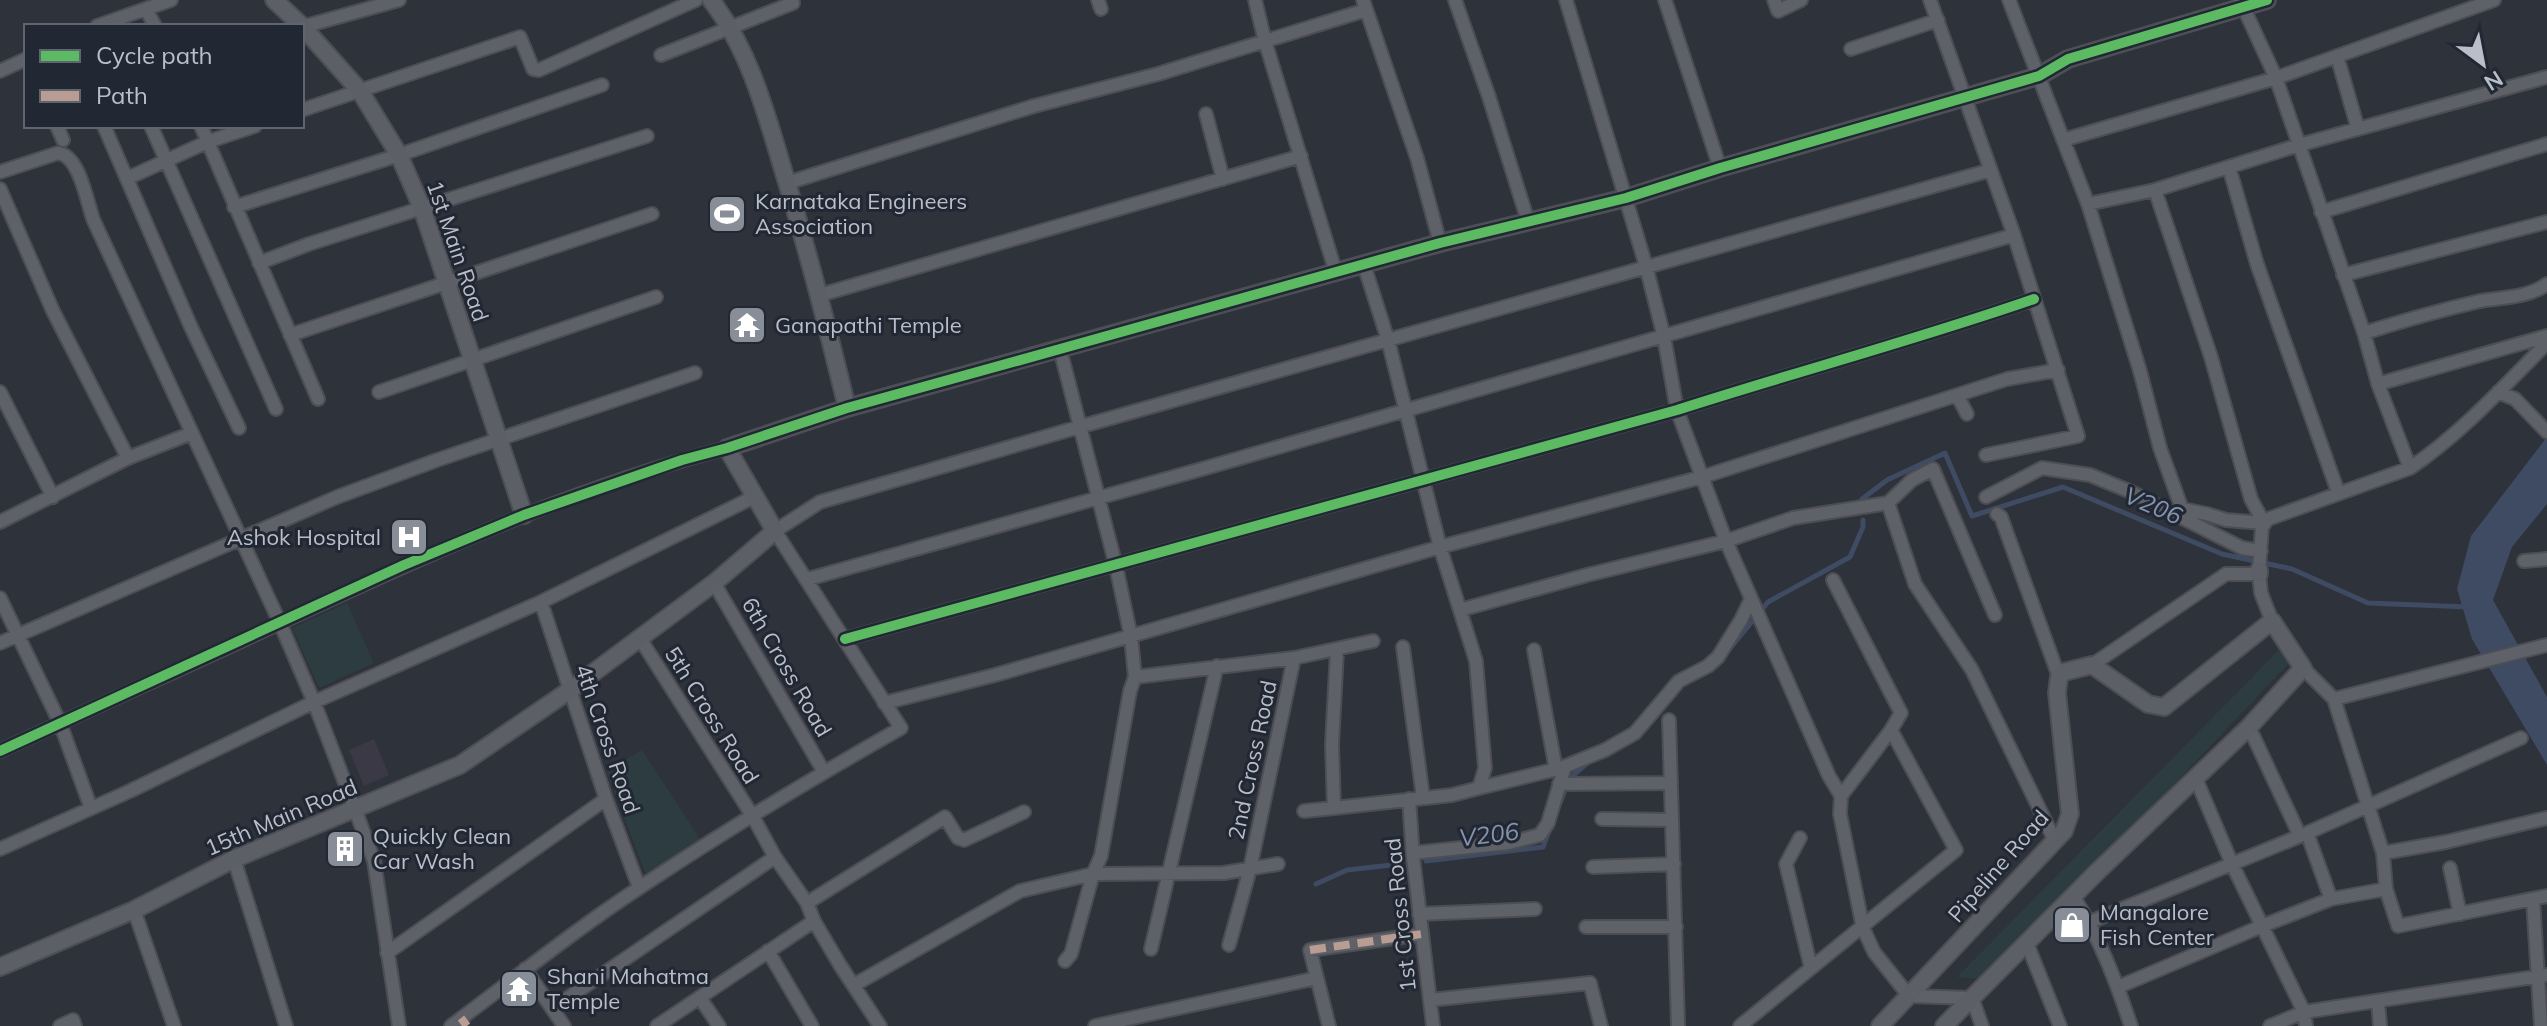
<svg xmlns="http://www.w3.org/2000/svg" width="2547" height="1026" font-family="Mulish,sans-serif">
  <rect width="100%" height="100%" fill="#2e323a"/>
  <path fill="#3b3946" d="M374,739l15,36 -25,11 -15,-36z"/>
  <path fill="#2c3c40" d="M347,603l27,60 -55,25 -27,-60z
    M2282,647l12,11 -199,210 -56,50 -61,61 -21,-2z
    M642,750l58,89 -54,35 -40,-103z"/>
  <path fill="#3e4b62" d="M2547,437v67l-35,43 -19,53 54,97v68l-75,-126 -15,-50 14,-53z"/>
  <g fill="none" stroke-linecap="round" stroke-linejoin="round">
    <path stroke="#3e4b62" stroke-width="5" d="M1862,499l25,-19 58,-27 27,63 91,-29 159,67 70,15 76,34 101,4
      M1728,651l40,-49 82,-45 13,-30v-7
      M1570,778l21,-18
      M1560,803l5,-13
      M1426,861l117,-14 6,-16
      M1316,884l31,-14 54,-6"/>
    <defs>
      <path id="street" d="M1098,0l3,9
        M1255,0l10,41 71,232
        M1363,0l54,158 23,85
        M1455,0l34,97 39,124
        M1566,0l80,266 18,71 13,73 49,131 103,235 12,20 -1,18 23,114 11,24 35,44 63,2 10,28
        M1665,0l55,168
        M1774,0l4,11 23,-11
        M1930,0l84,235 64,201 -92,19
        M2009,0l79,204 67,-14 144,-45 248,-68
        M2240,0l36,78 88,255 14,51 32,84
        M146,9l9,17
        M97,26l74,-26
        M302,27l97,-27
        M1851,49l87,-29
        M661,55l132,-52
        M2337,56l21,73
        M0,71l26,-12
        M302,110l218,-73 13,32 6,1 157,-70
        M1206,114l17,65
        M57,126l6,14
        M104,126l87,201 48,101
        M151,126l125,283
        M201,126l117,273
        M2063,140l213,-62 218,-78
        M2229,167l28,97 81,228
        M0,172l58,-19c21,2 29,48 35,66l187,404 34,79 41,107 19,52 25,165
        M128,178l79,-36 48,-16
        M787,183l247,-77 124,-32 208,-64
        M0,189l53,122 75,147
        M2155,190l56,167 40,142 13,24
        M2088,204l52,167 20,77 22,61 25,5 19,6 38,3
        M234,207l165,-52 203,-70
        M2321,212l226,-68
        M259,263l50,-19 338,-108
        M2343,275l204,-53
        M820,295l481,-139
        M2364,333c38,-12 77,-23 116,-32 23,-4 48,-3 67,-17
        M290,335l362,-121
        M1060,349l56,217 15,71 4,40 -5,14 -29,165 -8,18 -22,80 -6,7
        M2378,384l169,-48
        M0,392l53,105
        M379,392l277,-95
        M2498,392l17,7 32,33
        M1957,395l10,19
        M1986,497l56,-29 48,7 39,16 113,57 19,3
        M1888,503l27,81 57,86 83,171
        M1997,514l4,3 58,160
        M0,522l128,-64 64,-25
        M2524,561l23,-2
        M2259,570l3,-43 6,-8 142,-51c51,-34 94,-82 137,-125
        M808,579l401,-112 805,-232
        M1833,580l68,133 -10,17
        M714,583l110,189
        M0,598l60,125 31,85
        M541,602l65,197 33,88
        M1460,610l127,-35 139,-34 67,-23 95,-15 24,-23 21,-11 62,146
        M639,637l113,178 23,42 32,46 7,18 26,44 40,61
        M845,639l832,-229c118,-38 239,-70 357,-111
        M0,643l337,-146 100,-37 258,-87
        M1403,647l20,150
        M1337,650l-5,95 2,63 118,-13 27,-7 6,-20 -9,-107 -36,-114 -52,-207 -24,-75
        M1534,650l22,120
        M2092,665l134,-91h33l2,19 11,28
        M2303,668l31,31 213,-54
        M1135,677l159,-19 79,-17
        M2334,699l49,154 3,36 12,37 149,-30
        M884,703l111,-28 445,-128 262,-70 305,-98 51,-9
        M1669,720l9,306
        M2249,727l51,109 7,-3 24,66
        M0,751c94,-44 188,-85 282,-129 144,-67 291,-134 445,-174
        M2196,779l36,85 72,148 2,14
        M1559,784l112,-1
        M1479,788l82,-20 44,-18 30,-17 44,-52 29,-15 10,-9 23,-37 10,-21
        M1409,799l4,58 20,169
        M1304,811l30,-3
        M1602,819l70,1
        M2307,833l214,-95
        M1800,838l-14,26 25,104
        M0,849l130,-58 184,-89 227,-100 213,-105
        M1413,853l96,-10 31,-8 8,-12 17,-57
        M2383,853l63,-11 101,-24
        M234,859l52,167
        M1593,867l81,-3
        M2450,868l10,46
        M2073,896c26,40 43,85 58,130
        M2533,899l8,127
        M807,903l138,-86 13,21 6,2 60,-28
        M134,910l40,116
        M1419,914l116,-5
        M2090,922l210,-86
        M1586,927h90
        M2026,941l34,85
        M1229,945l21,-76 44,-211
        M1151,949l66,-283
        M768,951l44,75
        M387,953l219,-154
        M525,969l39,57
        M1317,978l-7,-28 112,-16
        M854,985l166,-94 73,-17 131,-1 54,-9
        M2118,987l144,-61 69,-27 55,-10
        M700,998l19,28
        M1430,1000l160,-17 11,43
        M2378,1002l2,24
        M553,1008l222,-151
        M60,1026l13,-6 2,6
        M451,1026c63,-47 125,-97 191,-140 84,-56 171,-108 259,-158l-126,-197 45,-29 259,-75 912,-257
        M657,1026l157,-105
        M1095,1026l222,-48 12,48
        M1740,1026l216,-176 -65,-120 -50,66
        M2270,1026l34,-14 243,-37"/>
      <path id="secondary" d="M274,0l28,26
        M711,0c39,51 55,113 73,173 24,78 44,156 63,235
        M302,26l58,65 39,64 23,53 102,307
        M2259,574v-4
        M0,967l134,-57 100,-51 226,-94 110,-75 144,-107 61,-52 -48,-83 120,-40 593,-165 186,-45 94,-30 319,-92 29,-17 199,-59
        M1880,1026l184,-195 6,-17 -13,-121 2,-16 5,-5 28,-7 56,39 16,3 108,-86 31,47 -54,59 -151,144 -154,155"/>
    </defs>
    <use href="#street" stroke="#4c4e54" stroke-width="16"/>
    <use href="#secondary" stroke="#4c4e54" stroke-width="20"/>
    <use href="#street" stroke="#5e6168" stroke-width="12"/>
    <use href="#secondary" stroke="#5c5f66" stroke-width="16"/>
    <path stroke="#b99d93" stroke-width="8" stroke-dasharray="16 8" stroke-linecap="butt" d="M1310,950l112,-16
      M461,1018l6,8"/>
    <defs>
      <path id="cycleway" d="M845,639l832,-229c118,-38 239,-70 357,-111
        M0,751l404,-186 120,-50 158,-55 45,-12 120,-40 213,-59 380,-106 186,-45 94,-30 319,-92 29,-17 199,-59"/>
    </defs>
    <use href="#cycleway" stroke="#212834" stroke-width="15"/>
    <use href="#cycleway" stroke="#5cba63" stroke-width="10"/>
  </g>
  <defs>
    <symbol id="stadium-square" viewBox="-11 -11 22 22"><rect x="-9" y="-9" width="18" height="18" rx="4" fill="#888e97" stroke="#212834"/><path d="M0-5a6.5 5 0 1 0 0 10a6.5 5 0 1 0 0-10ZM-3.5-1.8h7v3.6h-7Z" fill="#fff"/></symbol>
    <symbol id="temple-square" viewBox="-11 -11 22 22"><rect x="-9" y="-9" width="18" height="18" rx="4" fill="#888e97" stroke="#212834"/><path d="M0-6L5-2H3V0L6.5 2.5H4V6H1.5V3h-3V6H-4V2.5H-6.5L-3 0V-2H-5Z" fill="#fff"/></symbol>
    <symbol id="hospital-square" viewBox="-11 -11 22 22"><rect x="-9" y="-9" width="18" height="18" rx="4" fill="#888e97" stroke="#212834"/><path d="M-5-5h3v3.5h4V-5h3V5h-3V1.5h-4V5h-3Z" fill="#fff"/></symbol>
    <symbol id="building-square" viewBox="-11 -11 22 22"><rect x="-9" y="-9" width="18" height="18" rx="4" fill="#888e97" stroke="#212834"/><path d="M-4-6H4V6H1V3H-1V6H-4ZM-2.5-4.3h1.7v1.8h-1.7ZM.8-4.3h1.7v1.8H.8ZM-2.5-1h1.7V.8h-1.7ZM.8-1h1.7V.8H.8Z" fill="#fff"/></symbol>
    <symbol id="shop-square" viewBox="-11 -11 22 22"><rect x="-9" y="-9" width="18" height="18" rx="4" fill="#888e97" stroke="#212834"/><path d="M-5-2.5h2.3a2.7 3.5 0 0 1 5.4 0H5L5.5 6h-11ZM-1.5-2.5h3a1.5 2.3 0 0 0-3 0Z" fill="#fff"/></symbol>
  </defs>
  <g fill-rule="evenodd">
    <use href="#stadium-square" x="705" y="192" width="44" height="44"/>
    <use href="#temple-square" x="725" y="303" width="44" height="44"/>
    <use href="#hospital-square" x="387" y="515" width="44" height="44"/>
    <use href="#building-square" x="323" y="827" width="44" height="44"/>
    <use href="#shop-square" x="2050" y="903" width="44" height="44"/>
    <use href="#temple-square" x="497" y="967" width="44" height="44"/>
  </g>
  <g text-anchor="middle" stroke-width="6" stroke-linejoin="round" paint-order="stroke">
    <g font-size="22" fill="#b9bfc9" stroke="#212834" text-anchor="start">
      <text x="755" y="209">Karnataka Engineers<tspan x="755" dy="25">Association</tspan></text>
      <text x="775" y="333">Ganapathi Temple</text>
      <text x="381" y="545" text-anchor="end">Ashok Hospital</text>
      <text x="373" y="844">Quickly Clean<tspan x="373" dy="25">Car Wash</tspan></text>
      <text x="2100" y="920">Mangalore<tspan x="2100" dy="25">Fish Center</tspan></text>
      <text x="547" y="984">Shani Mahatma<tspan x="547" dy="25">Temple</tspan></text>
    </g>
    <g font-size="22" fill="#b9bfc9" stroke="#212834">
      <text transform="translate(458 251) rotate(71)" y="8">1st Main Road</text>
      <text transform="translate(787 667) rotate(60)" y="8">6th Cross Road</text>
      <text transform="translate(712 715) rotate(58)" y="8">5th Cross Road</text>
      <text transform="translate(608 739) rotate(71)" y="8">4th Cross Road</text>
      <text transform="translate(1252 760) rotate(-78)" y="8">2nd Cross Road</text>
      <text transform="translate(281 817) rotate(-23)" y="8">15th Main Road</text>
      <text transform="translate(1998 866) rotate(-49)" y="8">Pipeline Road</text>
      <text transform="translate(1400 915) rotate(-96)" y="8">1st Cross Road</text>
    </g>
    <g font-size="24" font-style="italic" fill="#8494ae" stroke="#212834">
      <text transform="translate(2153 506) rotate(23)" y="8">V206</text>
      <text transform="translate(1489 835) rotate(-7)" y="8">V206</text>
    </g>
  </g>
  <rect x="24" y="24" width="280" height="104" fill="#212834" stroke="#5e6470" stroke-width="2"/>
  <rect x="40" y="50" width="40" height="12" fill="#5cba63" stroke="#5e6470" stroke-width="2"/>
  <text x="96" y="64" font-size="24" fill="#b9bfc9">Cycle path</text>
  <rect x="40" y="90" width="40" height="12" fill="#b99d93" stroke="#5e6470" stroke-width="2"/>
  <text x="96" y="104" font-size="24" fill="#b9bfc9">Path</text>
  <g transform="translate(2483 64) rotate(148)" stroke="#212834" stroke-width="6" paint-order="stroke">
  <path d="M0-6L14 30L0 20L-14 30Z" fill="#b9bfc9"/>
  <text y="-12" font-size="22" font-weight="bold" text-anchor="middle" fill="#b9bfc9">N</text>
  </g>
</svg>
